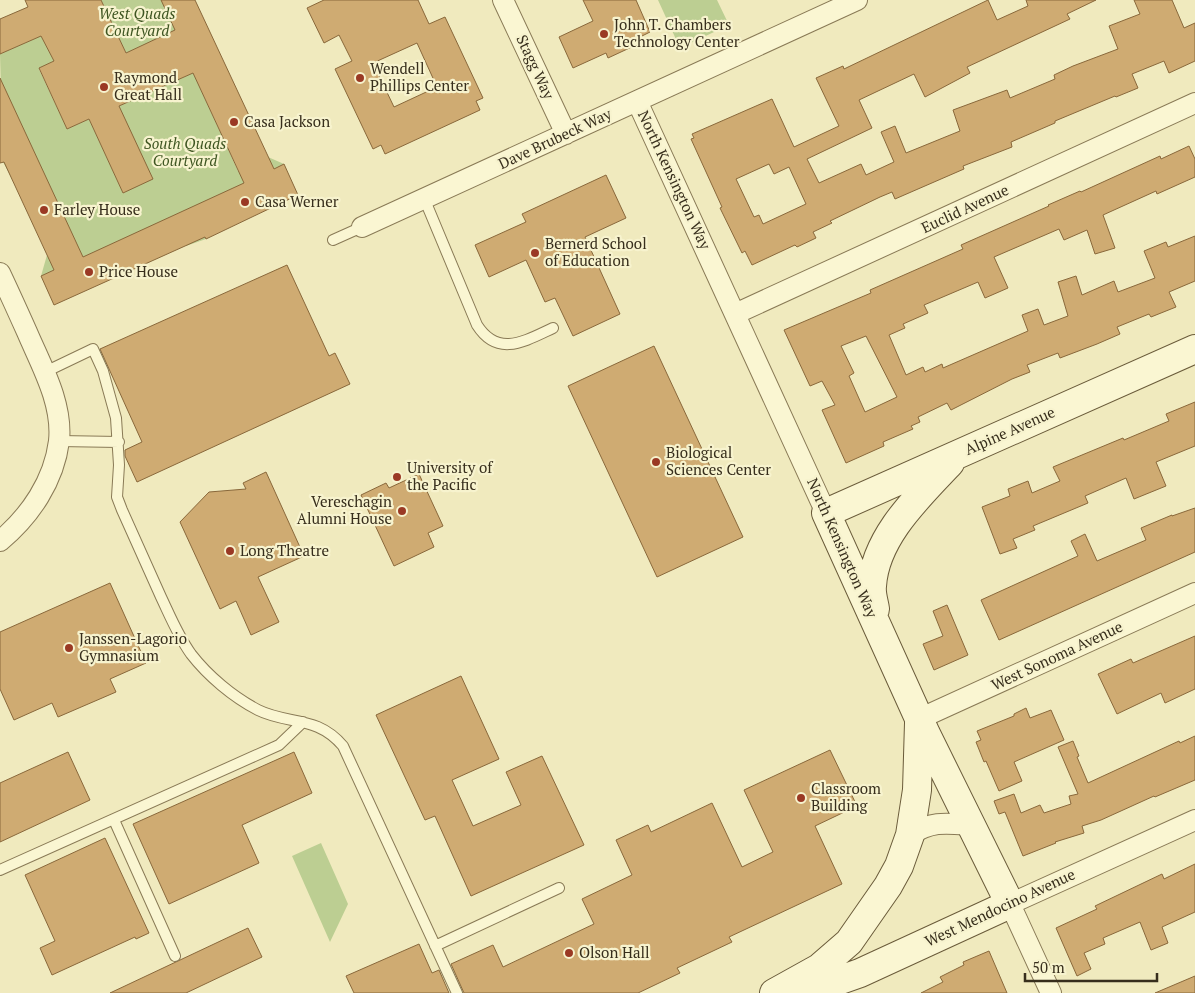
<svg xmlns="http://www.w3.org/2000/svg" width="1195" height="993" font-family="'PT Serif',serif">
  <rect width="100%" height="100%" fill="#f0eabe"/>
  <path fill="#bcce92" d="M101,0h60l42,18 -77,35z
    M658,0h59l12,25 -49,23z
    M41,35l13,26 -15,8 28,60 22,-10 34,74 -4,-87 103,-46 -22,28 38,83 30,-14 16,7 -78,75 -20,7 -13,-29 -16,41 -19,10 -13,-29 -84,37 6,-21 28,-14 -35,-75 -28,13 -9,-17 -3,-108z
    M321,843l27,61 -18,38 -38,-86z"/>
  <path fill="#cfab72" stroke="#89683b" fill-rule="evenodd" d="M25,0h76l25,53 49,-23 -14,-30h34l79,169 10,-5 14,31 -92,44 -1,-2 -151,68 -13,-29 13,-6 -50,-108 -4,1v-85l83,179 161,-74 -51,-110 -74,33 34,73 -30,14 -34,-74 -22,10 -28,-61 15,-7 -13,-25 -41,18v-35l28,-12z
    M324,0h94l11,24 16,-7 38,81 -7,3 4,9 -95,44 -4,-9 -8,4 -38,-80 17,-8 -13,-26 -15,8 -17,-35zM417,43l20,44 -43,20 -21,-44z
    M583,0h53l14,32 -16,8 2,5 -28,13 -2,-5 -33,15 -14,-31 34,-16z
    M988,0l9,20 31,-14 -2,-6h70l-29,14 3,5 -103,48 3,6 -45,24 -11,-23 -55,26 13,28 -65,31 12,24 42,-19 5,11 28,-13 -13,-30 14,-6 11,27 54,-22 -7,-21 54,-20 3,8 45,-19 -1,-4 19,-9 45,-17 -9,-23 31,-12 -6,-14h38l12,28 11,-5v38l-26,12 -5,-12 -32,13 6,14 -22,9 -1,-1 -60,25v2l-44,19 1,5 -49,19 1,3 -69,30 -3,-7 -12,5 -50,24 2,2 -19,9 3,6 -19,9 -2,-2 -43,20 -7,-14 -3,2 -22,-45 2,-1 -31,-68 3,-1 -2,-4 80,-35 22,48 45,-21 -23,-48 27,-12 1,3zM769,164l5,10 15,-7 17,37 -43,20 -4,-9 -5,2 -18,-38z
    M1189,146l6,13v18l-38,17 -1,-3 -53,24 12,33 -20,6 -8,-24 -23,10 -5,-11 -65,28 14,31 -23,10 -7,-16 -54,23 4,8 -25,11 2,4 -16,7 17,40 17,-8 2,5 17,-8 1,4 85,-37 -6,-16 16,-6 6,16 24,-9 -10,-34 18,-6 6,19 32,-14 4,11 37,-14 -11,-27 22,-9 2,5 27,-11v45l-26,11 7,15 -25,10 -2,-3 -32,13 3,7 -23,10 -37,14 -2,-5 -31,12 3,7 -18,7 -61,31 -4,-7 -29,14 2,5 -9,4 2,3 -30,13 1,4 -38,17 -24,-53 13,-5 -13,-24 -12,5 -26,-56 87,-37 -1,-3 93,-41 -2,-4 88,-39 -1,-1 32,-14 1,1 79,-36 1,3zM866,336l31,61 -32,15 -16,-36 5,-3 -13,-27z
    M606,175l20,43 -41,19 35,77 -47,22 -18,-38 -10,4 -19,-42 -37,17 -14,-32 51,-23 -4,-8z
    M287,265l42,91 6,-3 15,31 -213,98 -12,-26v-6l17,-8 -42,-93z
    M654,346l89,191 -86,40 -89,-191z
    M1195,402v44l-39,16 10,24 -32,13 -8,-21 -41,18 3,7 -55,23 2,4 -22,9 4,9 -17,6 -18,-47 28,-11 -2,-7 20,-8 4,12 28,-12 -7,-14 70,-29 1,2 45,-19 -3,-7z
    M266,472l38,84 -46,21 21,45 -28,13 -15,-34 -16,8 -40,-87 29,-30 37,-3 -3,-6z
    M419,474l24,52 -15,7 6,14 -40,19 -33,-71 25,-12 3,5z
    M1195,508v44l-196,88 -18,-40 97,-44 -7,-15 14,-7 12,27 49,-21 -5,-12 31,-13v1z
    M110,583l36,80 -36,16 6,13 -58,25 -6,-14 -38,17 -14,-31v-57z
    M947,605l21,50 -34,15 -11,-26 20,-8 -10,-25z
    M1195,636v53l-30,14 -4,-10 -44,21 -19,-40 33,-15 2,4z
    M461,676l38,83 -47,21 21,46 48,-21 -15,-33 36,-16 42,89 -113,51 -36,-80 -10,4 -49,-105z
    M1026,708l4,10 21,-8 13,30 -50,22 8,19 -23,10 -13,-30 -2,1 -8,-20 5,-2 -4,-9 37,-15v-2z
    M1195,736v44l-40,17 -1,-1 -53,24 -19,6 2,7 -29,9 1,1 -33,13 -18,-44 -6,2 -5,-13 20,-7 7,19 19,-8 4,8 27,-9 -2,-8 9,-2 -20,-47 15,-6 6,15 -2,1 11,26 91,-42 1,2z
    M830,750l27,56 -42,20 27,58 -113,53 3,5 -55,26 3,5 -42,20h-174l-13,-29 42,-19 10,22 91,-43 -12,-25 50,-24 -16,-35 32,-15 3,7 61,-29 30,64 31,-15 -29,-62z
    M68,752l22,48 -90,42v-59z
    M294,752l18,41 -70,32 17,38 -90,41 -36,-80z
    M105,838l44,95 -13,6 -1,-2 -83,38 -12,-27 15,-7 -30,-66z
    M1195,864v48l-33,15 6,16 -17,7 -11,-28 -37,16 2,6 -21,9 7,16 -14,7 -21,-48 41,-19 -2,-3 67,-32 2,5z
    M248,928l14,29 -76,36h-76z
    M419,944l13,29 7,-3 10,23h-95l-8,-17z
    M989,951l18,42h-86l22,-11 -3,-5 24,-12 -1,-3z
    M1195,976v17h-40z"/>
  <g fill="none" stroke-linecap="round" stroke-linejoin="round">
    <defs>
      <path id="lane" d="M424,198l53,127c21,33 48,16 76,3
        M333,240l29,-13
        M45,372l48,-23 10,22 13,47 3,47 -2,32 5,13c13,29 26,58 39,87 9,19 17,39 30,57 17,22 42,43 67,56 30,15 59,5 85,36l114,247
        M59,441l60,1
        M114,820l61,136
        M0,870l279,-125 24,-23
        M435,946l124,-58"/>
      <path id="street" d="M503,0l63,134
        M637,101l189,412
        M362,227l495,-227
        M0,273c9,19 18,39 27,59 14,33 36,71 32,109 -5,40 -29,75 -59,100
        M735,314l460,-211
        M919,719l276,-126
        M910,835c22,-14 35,-12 60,-10
        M1051,993l-41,-89 185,-84"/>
      <path id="secondary" d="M875,609c-1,-7 -4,-15 -3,-23 3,-49 46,-89 78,-123
        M774,993l45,-25 30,-26 39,-56 11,-20 11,-31 7,-45 2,-67
        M804,993l56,-20 150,-69 -84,-170 -100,-221 369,-164"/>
    </defs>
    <use href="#lane" stroke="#897a56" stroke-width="12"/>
    <use href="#street" stroke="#897a56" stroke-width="22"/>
    <use href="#secondary" stroke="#6a5b3a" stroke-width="30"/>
    <use href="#lane" stroke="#faf6d2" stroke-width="10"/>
    <use href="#street" stroke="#faf6d2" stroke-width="20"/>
    <use href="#secondary" stroke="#faf6d2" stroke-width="28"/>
  </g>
  <g fill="#9a3924" stroke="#f7f3ce" stroke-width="2">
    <circle cx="604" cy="34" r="5"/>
    <circle cx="360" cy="78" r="5"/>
    <circle cx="104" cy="87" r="5"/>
    <circle cx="234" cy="122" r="5"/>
    <circle cx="245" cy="202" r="5"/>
    <circle cx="44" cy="210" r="5"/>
    <circle cx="535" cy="253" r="5"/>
    <circle cx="89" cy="272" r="5"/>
    <circle cx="656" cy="462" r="5"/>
    <circle cx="397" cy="477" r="5"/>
    <circle cx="402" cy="511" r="5"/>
    <circle cx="230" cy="551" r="5"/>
    <circle cx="69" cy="648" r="5"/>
    <circle cx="801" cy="798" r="5"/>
    <circle cx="569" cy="953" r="5"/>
  </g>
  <g text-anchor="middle" stroke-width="4.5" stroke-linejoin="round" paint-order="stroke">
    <g font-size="15" font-style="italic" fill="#3e5521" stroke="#f7f3ce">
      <text x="137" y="19">West Quads<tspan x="137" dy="17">Courtyard</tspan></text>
      <text x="185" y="149">South Quads<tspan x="185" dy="17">Courtyard</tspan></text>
    </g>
    <g font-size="15" fill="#372e1c" stroke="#f7f3ce" text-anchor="start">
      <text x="614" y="30">John T. Chambers<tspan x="614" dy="17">Technology Center</tspan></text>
      <text x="370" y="74">Wendell<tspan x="370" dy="17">Phillips Center</tspan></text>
      <text x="114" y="83">Raymond<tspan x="114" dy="17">Great Hall</tspan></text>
      <text x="244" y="127">Casa Jackson</text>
      <text x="255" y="207">Casa Werner</text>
      <text x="54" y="215">Farley House</text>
      <text x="545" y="249">Bernerd School<tspan x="545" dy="17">of Education</tspan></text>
      <text x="99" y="277">Price House</text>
      <text x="666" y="458">Biological<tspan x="666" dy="17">Sciences Center</tspan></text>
      <text x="407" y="473">University of<tspan x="407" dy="17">the Pacific</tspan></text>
      <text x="392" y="507" text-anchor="end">Vereschagin<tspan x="392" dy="17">Alumni House</tspan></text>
      <text x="240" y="556">Long Theatre</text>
      <text x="79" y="644">Janssen-Lagorio<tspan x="79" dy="17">Gymnasium</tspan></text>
      <text x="811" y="794">Classroom<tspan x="811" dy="17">Building</tspan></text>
      <text x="579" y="958">Olson Hall</text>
    </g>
    <g font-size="15" fill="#372e1c" stroke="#f7f3ce">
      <text transform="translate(535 67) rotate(65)" y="5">Stagg Way</text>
      <text transform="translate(555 139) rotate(-25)" y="5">Dave Brubeck Way</text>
      <text transform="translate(674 180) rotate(65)" y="5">North Kensington Way</text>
      <text transform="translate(965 209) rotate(-25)" y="5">Euclid Avenue</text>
      <text transform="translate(1010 431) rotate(-24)" y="5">Alpine Avenue</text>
      <text transform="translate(842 548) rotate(66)" y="5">North Kensington Way</text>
      <text transform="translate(1057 656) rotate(-25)" y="5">West Sonoma Avenue</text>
      <text transform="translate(1000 908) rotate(-25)" y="5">West Mendocino Avenue</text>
    </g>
  </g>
  <path d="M1025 973v8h132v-8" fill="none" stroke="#372e1c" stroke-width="2.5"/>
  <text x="1032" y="973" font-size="15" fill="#372e1c" stroke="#f7f3ce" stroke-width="4" paint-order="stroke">50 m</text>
</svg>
